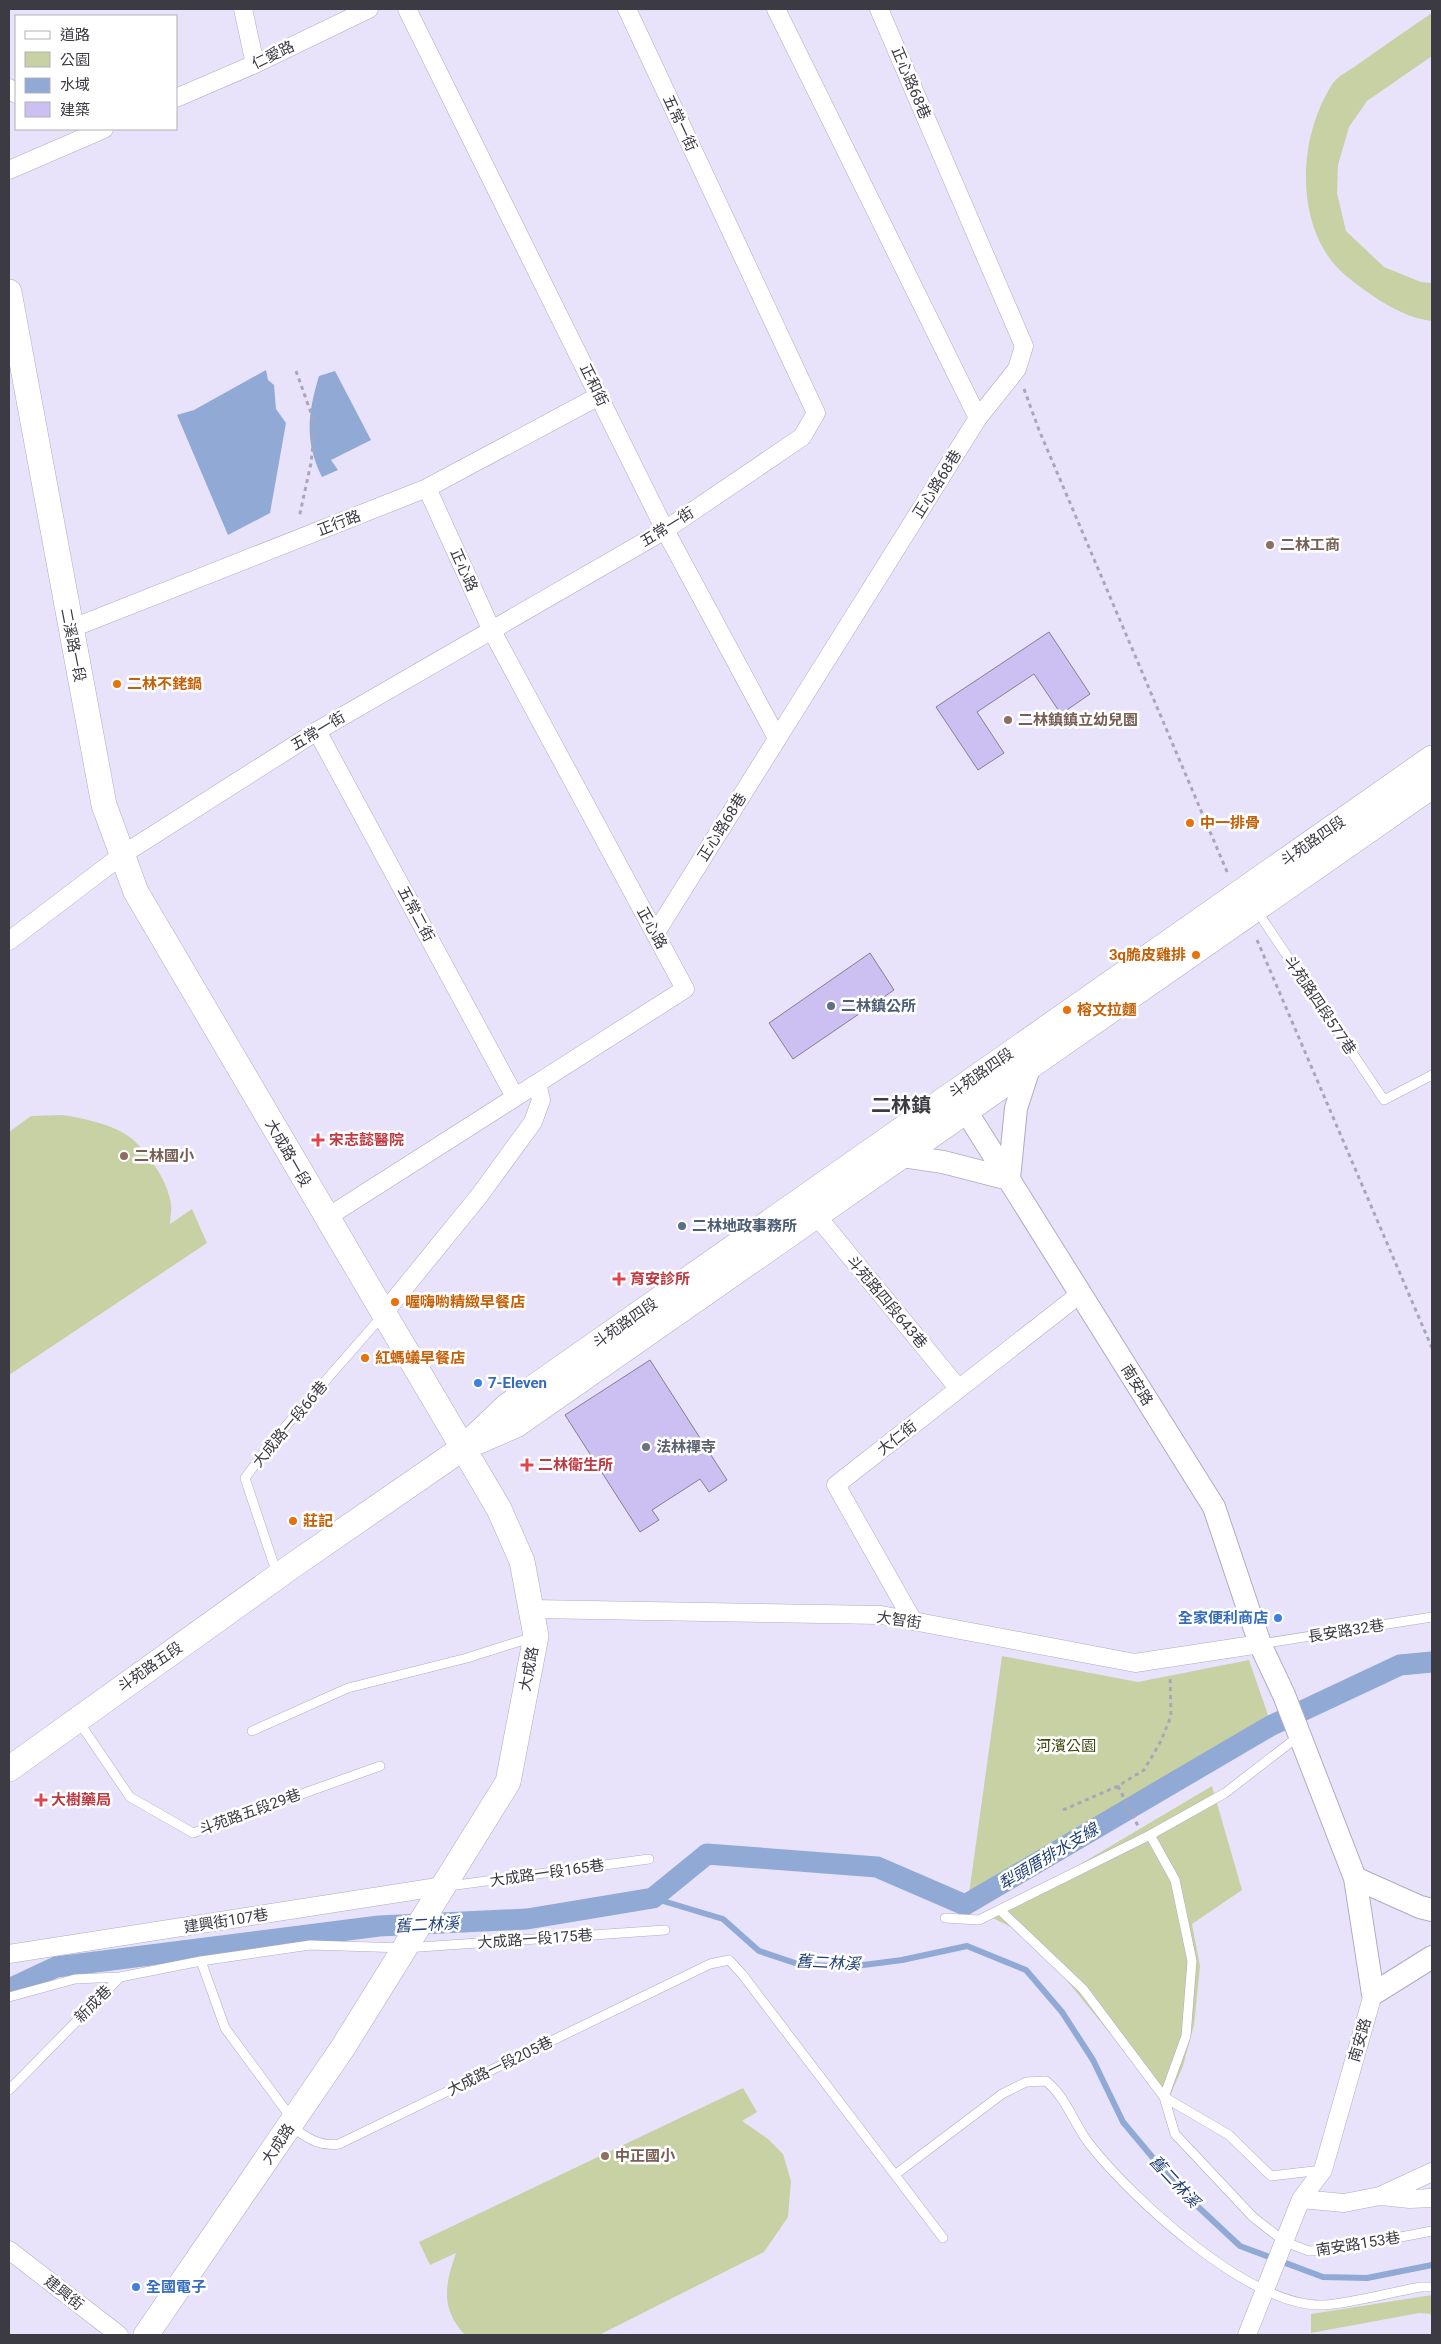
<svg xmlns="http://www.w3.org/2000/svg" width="1441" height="2344" font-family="Roboto,'Noto Sans TC',sans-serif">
  <rect width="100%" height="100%" fill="#e8e3fb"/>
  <path fill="#c8d1a4" d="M1432,13v43l-65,45 -18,26 -11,38 -1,28 9,38 38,36 37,15 11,1v38c-20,-2 -41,-13 -59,-25 -16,-11 -36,-25 -47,-43 -31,-49 -24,-123 7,-170 5,-7 17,-13 24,-18 25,-18 50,-35 75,-52z
    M62,1115c21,3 53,10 69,23 18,15 37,44 40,66 1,6 -1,14 -1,20l22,-15 15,34 -198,132v-243l22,-16z
    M1002,1656l136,26 111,-22 19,55 -299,179z
    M1212,1786l30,104 -50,34 8,42 -6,59 -11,41 -16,37 -135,-165 -41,-21z
    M743,2088l14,24 -15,9 26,18 15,15 8,27 -3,36 -24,35 -165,83h-134c-25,-27 -20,-50 -9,-82l-26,12 -11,-23z
    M1432,2295v19l-13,-1 -108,20v-19z"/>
  <path fill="#90a9d5" d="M266,370l2,10 6,5 2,24 10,14 -16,90 -42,22 -51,-120 17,-5z
    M335,371l36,69 -40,20 7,10 -16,7c-18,-36 -14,-64 -3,-101z"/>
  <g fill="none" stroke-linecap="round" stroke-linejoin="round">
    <path stroke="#90a9d5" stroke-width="6" d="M653,1898l70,21 36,32 39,13 50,3 54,-7 65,-14 59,24 36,42 31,48 30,62 56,67 61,57 83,31 44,1 65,-13"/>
    <path stroke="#90a9d5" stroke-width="21" d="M9,1989l47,-22 323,-41 148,-7 126,-21 54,-44 170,13 88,38 305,-179 130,-61 32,-3"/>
  </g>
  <path fill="#ccc0f2" stroke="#837e93" d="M1049,632l41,62 -29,20 -27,-40 -57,38 27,41 -26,17 -42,-63z
    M870,953l24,37 -101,69 -24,-36z
    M650,1360l77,120 -18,12 -9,-13 -48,31 7,10 -19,12 -75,-117z"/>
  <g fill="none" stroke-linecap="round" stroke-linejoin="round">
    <defs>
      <path id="service" d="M1257,911l127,189 48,-25
        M277,1574l-32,-96 26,-35 112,-128
        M1260,1644l172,-27
        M79,1722l51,75 63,36 187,-67
        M252,1731l96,-43 119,-30 66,-21
        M1299,1736l-74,57 -75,42 25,45 17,81 -6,75 -22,61 65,38 42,41 51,-6
        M449,1886l200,-27
        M1000,1910l83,79 81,108 11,37 78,83 32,25 24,9 24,-1 99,-19
        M945,1918l34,2 171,-85
        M201,1961l24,67 67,91
        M9,1997l66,-18 45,-2 81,-16 109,-16 95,3 260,-18
        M9,2090l111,-113
        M291,2127c16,10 27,20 48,17l371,-180 19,-4 13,14 201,264
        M896,2174l106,-80 24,-12 20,-1c21,17 28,44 45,65 43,54 160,162 233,159 28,-2 68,-13 97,-18h11"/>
      <path id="minor" d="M243,9l12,55
        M407,9l258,521 112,208
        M776,9l202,409
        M9,88l7,6
        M176,98l79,-34 114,-55
        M9,170l95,-41
        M70,629l357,-141 172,-92
        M317,731l198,366
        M655,934l323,-516 39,-49 7,-23 -145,-337
        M9,941l113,-86 195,-124 348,-201 137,-93 14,-24 -189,-404
        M816,1215l143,174
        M326,1218l359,-229 -193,-358 -65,-143
        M383,1314l96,-118 54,-74 8,-22 -4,-17
        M532,1609l349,6 254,48 125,-19
        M913,1621l-77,-136 244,-191
        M9,1954l435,-68
        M1381,2196l29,3 22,-1
        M1301,2199l43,4 36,-7 52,-24
        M9,2250l110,85
        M1247,2335l54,-136 22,-29 50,-176"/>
      <path id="tertiary" d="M956,1095l258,412 46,137 24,51 71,183 18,116 59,-37
        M902,1156l41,6 66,17 7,-71 13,-40
        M1355,1878l65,29 12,3"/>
      <path id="secondary" d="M9,292l95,513 32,87 363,617 23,52 14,75 -28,146 -166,267 -196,286
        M479,1441l37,-16 916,-639
        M9,1769l283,-203 171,-118 44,-42 925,-648"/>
    </defs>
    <use href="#service" stroke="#b0abc1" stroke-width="10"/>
    <use href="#minor" stroke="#b0abc1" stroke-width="19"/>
    <use href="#tertiary" stroke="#b0abc1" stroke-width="24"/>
    <use href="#secondary" stroke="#b0abc1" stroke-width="26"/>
    <path stroke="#aaa6b9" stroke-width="3" stroke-dasharray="4 4" stroke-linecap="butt" d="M296,371l19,53 -4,39 -12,55
      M1024,389l15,41 189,444
      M1257,940l175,408
      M1118,1786l20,40
      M1063,1810l55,-24 26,-16 17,-29 10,-25 -1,-39"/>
    <use href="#service" stroke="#fff" stroke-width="9"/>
    <use href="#minor" stroke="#fff" stroke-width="18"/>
    <use href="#tertiary" stroke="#fff" stroke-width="22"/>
    <use href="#secondary" stroke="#fff" stroke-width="25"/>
  </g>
  <g fill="#8d6e63" stroke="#fff" stroke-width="2">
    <circle cx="1270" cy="545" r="5"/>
    <circle cx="1008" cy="720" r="5"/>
    <circle cx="124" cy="1156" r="5"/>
    <circle cx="605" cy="2156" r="5"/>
  </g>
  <g fill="#e8710a" stroke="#fff" stroke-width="2">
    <circle cx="117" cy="684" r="5"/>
    <circle cx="1190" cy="823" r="5"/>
    <circle cx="1196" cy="955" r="5"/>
    <circle cx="1067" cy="1010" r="5"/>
    <circle cx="395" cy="1302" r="5"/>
    <circle cx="365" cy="1358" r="5"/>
    <circle cx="293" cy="1521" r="5"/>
  </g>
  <g fill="#5c6f8a" stroke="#fff" stroke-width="2">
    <circle cx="831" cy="1006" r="5"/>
    <circle cx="682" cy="1226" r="5"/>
  </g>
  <g fill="#e0444e" stroke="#fff" stroke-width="2">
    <path d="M315.5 1132.5h5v5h5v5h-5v5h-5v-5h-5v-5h5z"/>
    <path d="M616.5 1271.5h5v5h5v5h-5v5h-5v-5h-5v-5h5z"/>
    <path d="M524.5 1457.5h5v5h5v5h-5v5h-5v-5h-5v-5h5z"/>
    <path d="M38.5 1792.5h5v5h5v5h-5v5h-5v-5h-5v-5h5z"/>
  </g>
  <g fill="#3f7fe0" stroke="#fff" stroke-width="2">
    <circle cx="478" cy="1383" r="5"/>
    <circle cx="1278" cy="1618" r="5"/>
    <circle cx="136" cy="2287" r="5"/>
  </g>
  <circle fill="#6b7280" stroke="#fff" stroke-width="2" cx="646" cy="1447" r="5"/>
  <g text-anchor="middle" stroke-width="5" stroke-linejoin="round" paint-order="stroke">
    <g font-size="15" fill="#3c3a43" stroke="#fff">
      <text transform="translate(273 55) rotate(-26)" y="5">仁愛路</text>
      <text transform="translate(911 83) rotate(67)" y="5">正心路68巷</text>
      <text transform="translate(680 123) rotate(65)" y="5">五常一街</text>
      <text transform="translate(594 385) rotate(64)" y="5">正和街</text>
      <text transform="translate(937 484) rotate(-58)" y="5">正心路68巷</text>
      <text transform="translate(339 523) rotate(-21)" y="5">正行路</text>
      <text transform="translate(667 527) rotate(-32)" y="5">五常一街</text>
      <text transform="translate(464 570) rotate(66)" y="5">正心路</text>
      <text transform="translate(73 645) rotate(79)" y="5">二溪路一段</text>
      <text transform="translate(318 731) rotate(-31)" y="5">五常一街</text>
      <text transform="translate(722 827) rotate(-58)" y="5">正心路68巷</text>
      <text transform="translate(1313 841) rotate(-35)" y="5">斗苑路四段</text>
      <text transform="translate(416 914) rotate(62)" y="5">五常二街</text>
      <text transform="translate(652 928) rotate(61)" y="5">正心路</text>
      <text transform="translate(1320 1005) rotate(56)" y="5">斗苑路四段577巷</text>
      <text transform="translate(981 1073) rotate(-35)" y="5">斗苑路四段</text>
      <text transform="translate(288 1153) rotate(60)" y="5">大成路一段</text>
      <text transform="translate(887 1302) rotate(50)" y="5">斗苑路四段643巷</text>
      <text transform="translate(625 1323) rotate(-35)" y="5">斗苑路四段</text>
      <text transform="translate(1137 1385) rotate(58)" y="5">南安路</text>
      <text transform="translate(290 1424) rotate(-50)" y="5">大成路一段66巷</text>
      <text transform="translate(897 1438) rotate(-38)" y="5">大仁街</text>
      <text transform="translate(899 1620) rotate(8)" y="5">大智街</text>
      <text transform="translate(1346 1631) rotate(-9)" y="5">長安路32巷</text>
      <text transform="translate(150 1667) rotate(-35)" y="5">斗苑路五段</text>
      <text transform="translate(529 1669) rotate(-79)" y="5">大成路</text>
      <text transform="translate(250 1812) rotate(-20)" y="5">斗苑路五段29巷</text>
      <text transform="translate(547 1873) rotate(-8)" y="5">大成路一段165巷</text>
      <text transform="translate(226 1921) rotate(-9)" y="5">建興街107巷</text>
      <text transform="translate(535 1939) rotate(-4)" y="5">大成路一段175巷</text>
      <text transform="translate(93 2004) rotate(-45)" y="5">新成巷</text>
      <text transform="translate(1360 2040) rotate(-74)" y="5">南安路</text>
      <text transform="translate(500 2066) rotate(-26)" y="5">大成路一段205巷</text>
      <text transform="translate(278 2144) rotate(-56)" y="5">大成路</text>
      <text transform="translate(1358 2244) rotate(-9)" y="5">南安路153巷</text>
      <text transform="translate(64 2293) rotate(38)" y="5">建興街</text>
    </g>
    <g font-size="15" font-weight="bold" fill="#785e54" stroke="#fff" text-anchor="start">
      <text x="1280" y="550">二林工商</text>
      <text x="1018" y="725">二林鎮鎮立幼兒園</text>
      <text x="134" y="1161">二林國小</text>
      <text x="615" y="2161">中正國小</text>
    </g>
    <g font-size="15" font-weight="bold" fill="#c56008" stroke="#fff" text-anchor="start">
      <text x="127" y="689">二林不銠鍋</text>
      <text x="1200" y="828">中一排骨</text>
      <text x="1186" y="960" text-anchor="end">3q脆皮雞排</text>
      <text x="1077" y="1015">榕文拉麵</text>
      <text x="405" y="1307">喔嗨喲精緻早餐店</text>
      <text x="375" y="1363">紅螞蟻早餐店</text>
      <text x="303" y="1526">莊記</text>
    </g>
    <g font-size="15" font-weight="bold" fill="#4e5e75" stroke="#fff" text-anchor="start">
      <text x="841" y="1011">二林鎮公所</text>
      <text x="692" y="1231">二林地政事務所</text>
    </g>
    <g font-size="15" font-weight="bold" fill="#be3a42" stroke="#fff" text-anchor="start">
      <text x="329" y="1145">宋志懿醫院</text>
      <text x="630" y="1284">育安診所</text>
      <text x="538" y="1470">二林衛生所</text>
      <text x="51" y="1805">大樹藥局</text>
    </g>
    <g font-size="15" font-weight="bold" fill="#366cbe" stroke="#fff" text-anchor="start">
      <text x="488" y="1388">7-Eleven</text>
      <text x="1268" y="1623" text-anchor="end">全家便利商店</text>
      <text x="146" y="2292">全國電子</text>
    </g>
    <g font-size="15" font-weight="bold" fill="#5b616d" stroke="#fff" text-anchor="start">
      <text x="656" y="1452">法林禪寺</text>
    </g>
    <g font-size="15" fill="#41490e" stroke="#fff">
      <text x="1066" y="1751">河濱公園</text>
    </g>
    <g font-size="16" font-style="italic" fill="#224076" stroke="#fff">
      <text transform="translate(1048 1856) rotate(-31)" y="6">犁頭厝排水支線</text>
      <text transform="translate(427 1924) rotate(-3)" y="6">舊二林溪</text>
      <text transform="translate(828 1962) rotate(3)" y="6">舊二林溪</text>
      <text transform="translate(1175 2181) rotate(47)" y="6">舊二林溪</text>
    </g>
    <g font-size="20" font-weight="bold" fill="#3c3a43" stroke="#fff">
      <text x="901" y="1112">二林鎮</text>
    </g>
  </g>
  <rect width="1441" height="2344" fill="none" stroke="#3c3a43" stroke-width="20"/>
  <rect x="15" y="15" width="162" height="115" fill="#ffffff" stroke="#b1b0b4"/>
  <rect x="25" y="31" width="25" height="8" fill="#ffffff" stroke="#b1b0b4"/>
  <text x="60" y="40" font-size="15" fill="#3c3a43">道路</text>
  <rect x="25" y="52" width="25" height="15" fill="#c8d1a4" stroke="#b1b0b4"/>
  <text x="60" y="65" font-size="15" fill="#3c3a43">公園</text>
  <rect x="25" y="78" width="25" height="15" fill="#90a9d5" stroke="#b1b0b4"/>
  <text x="60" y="90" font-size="15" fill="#3c3a43">水域</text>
  <rect x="25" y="102" width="25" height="15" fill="#ccc0f2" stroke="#b1b0b4"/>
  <text x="60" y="115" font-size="15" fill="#3c3a43">建築</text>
</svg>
